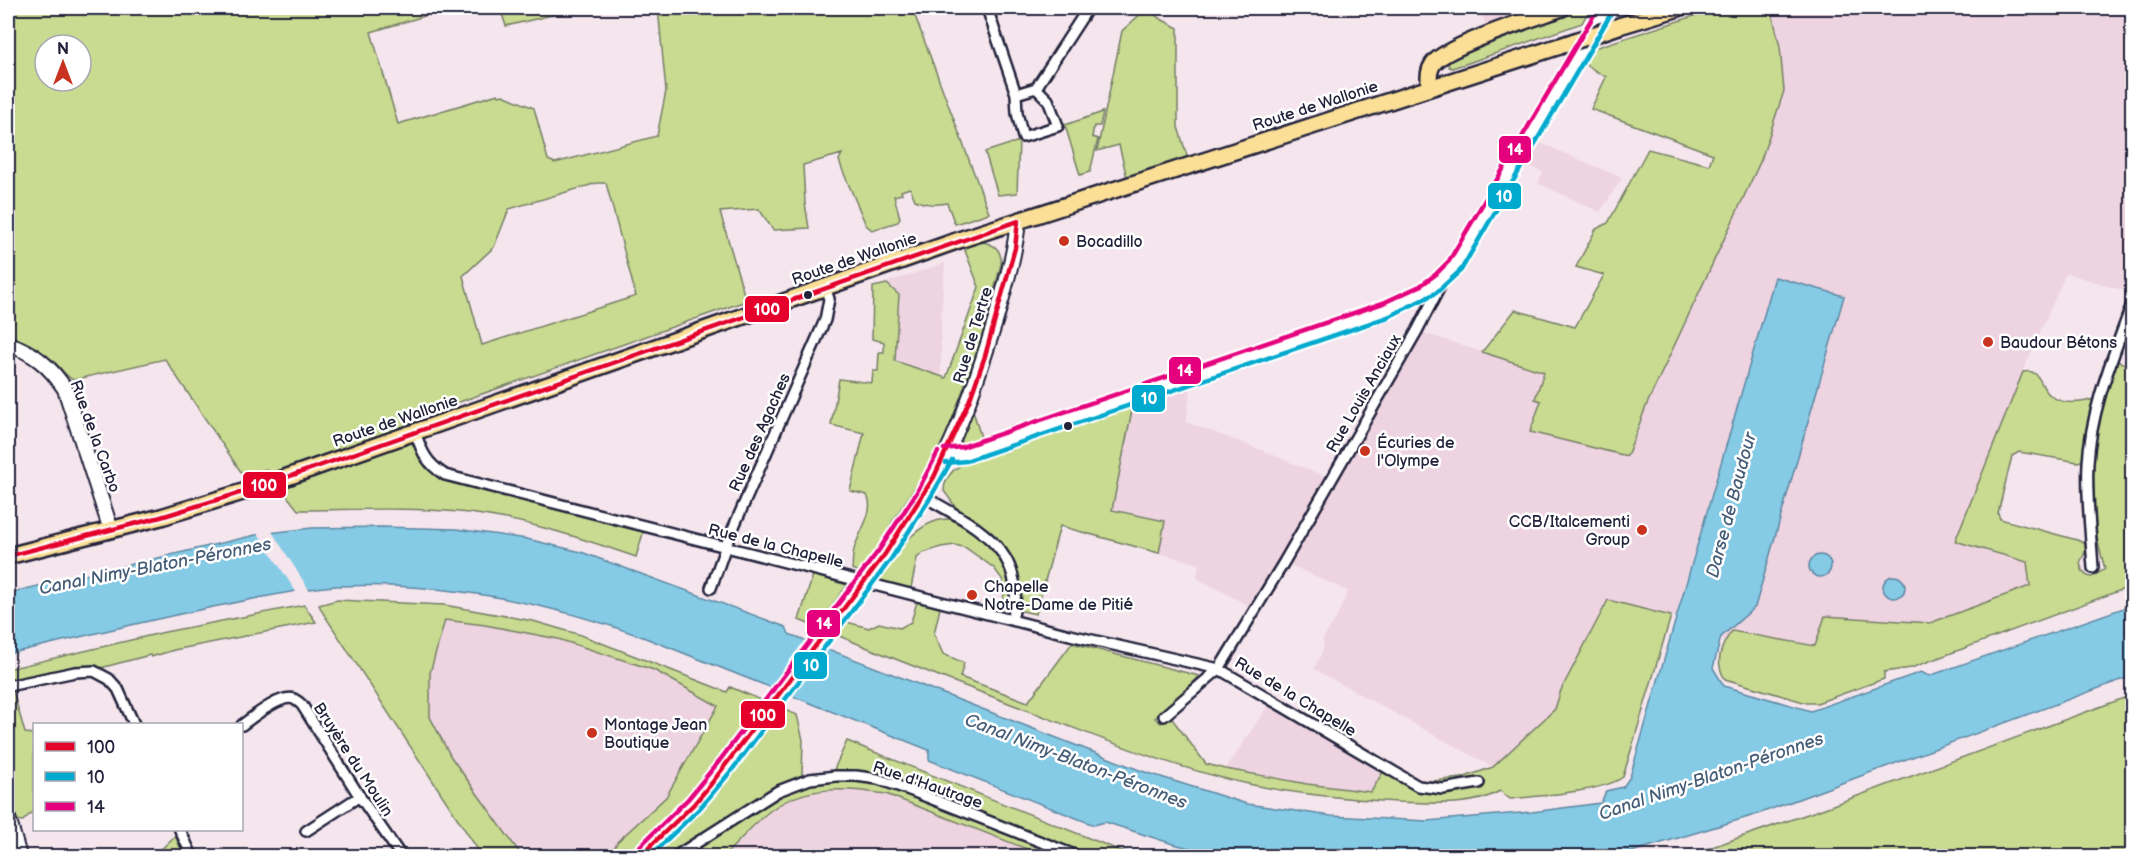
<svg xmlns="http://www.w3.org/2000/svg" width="2140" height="864" font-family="'Balsamiq Sans',sans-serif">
  <rect width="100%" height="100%" fill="#f5e5ed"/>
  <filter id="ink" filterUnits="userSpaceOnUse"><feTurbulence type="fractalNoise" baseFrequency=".0167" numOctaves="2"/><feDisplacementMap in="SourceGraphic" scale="12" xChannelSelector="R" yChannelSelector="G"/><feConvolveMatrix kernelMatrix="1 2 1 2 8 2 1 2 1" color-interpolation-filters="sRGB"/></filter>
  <g filter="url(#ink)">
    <path fill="#eed3e0" d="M1479,8h75l-65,25z
      M1719,8h413v285l-66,-20 -43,98h7l7,3 12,21 17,7 17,1 14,-5 -19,64 -60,-10 -6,4 -14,57 2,6 84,23 -10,31 -44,13 -100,37 -105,-7 -9,30 -83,-15 -9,10 -3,-4 7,-7 47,-353 -100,340 -67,-16 -47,89 -6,19 -62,58 -179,-98 10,-21 -1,-9 13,-20 12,-28 -64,-29 133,-231 65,21 33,-42 60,17 29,-52 -28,-8 20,-38 12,-6 40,-74 62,15 2,-10 -121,-45 15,-32 -22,-13 7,-15z
      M1536,141l86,37 -22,34 -62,-29 5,-11 -25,-11z
      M945,263l-4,54v60l-46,-16 5,-62 -13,-15h-4z
      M1192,380l-6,42 70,26 72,30 -75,130 -56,-30 2,-14 -40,-11 6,-32 -53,-10 22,-111z
      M445,620l40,5 73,14 96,31 65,36 -53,91 -48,45 -2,14h-94l-48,-65 -23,-34 -21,-40v-44z
      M1270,703l114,67 -12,22 -65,-8 -81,-15z
      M822,790h37l27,4 159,62h-322l49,-47 25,-14z"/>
    <path fill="#c8db90" stroke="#757e66" stroke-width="1.5" fill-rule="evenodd" d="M8,8h443l-80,24 27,92 100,-30 1,2 4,-1 31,13 14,52 7,3 102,-27 9,-45 -8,-83h254l77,205 -34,11 -8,-21c-12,2 -21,2 -32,-3l-5,-12 -9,3 1,3 -8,2 6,22 -2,4 -26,8 -6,-5 -24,-56 -3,-9 3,-6 -39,11 2,38 4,25 -36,2 -14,-21 -39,3 26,89 -338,119 3,19 15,29 16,11 202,51 -8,27c-58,-20 -115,-39 -177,-45 -53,-5 -108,-2 -161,-2l-32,-41 -23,6 -78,-116 -92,21c-9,-5 -13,-14 -21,-20 -13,-11 -29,-17 -44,-22zM45,45h36v36h-36zM597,183h9l30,113 -154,49 -19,-69 31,-29 15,-38z
      M500,8h81l-75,18z
      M1147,8l12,10 19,10v99l10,32 -61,19 -8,-33 -22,6 25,-120z
      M1572,8h15l1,4 -6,11 -114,40 -16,5 -3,-1 -1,-6 18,-13z
      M1719,8h51l2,4 8,35 4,44 -23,69 -114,244 -20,52 -97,-24 11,-31 -6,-2 9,-27 -62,-20 33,-42 60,17 29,-52 -28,-8 20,-38 12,-6 40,-74 61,16 4,-11 -122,-45 15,-32 -22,-13 7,-15z
      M1103,112l-3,14h-6l-2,11 6,2 -8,33 -10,3 -15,-50z
      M1019,141l-2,52 -19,2 -13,-43z
      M978,242c15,0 24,7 23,22l-21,80 -38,103 -50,75 -13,27 -18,23 -9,-3c1,-6 0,-13 2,-19 4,-18 22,-38 13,-55l-17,-4 14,-58 -33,-8 8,-46 33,4 1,-12h5l1,-19h5v-10l-12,-3 1,-52 14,-3 12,11 -4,66 51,17 33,-91 -15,-39z
      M2116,361l16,5v220l-221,82 -27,4v7l-67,24h-10l-82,-24c-11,-16 -4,-34 7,-48l83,15 10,-30 105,7 100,-37 -3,-24 -72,-21 68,-169c19,-4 15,14 27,23 13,11 32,8 47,3l-13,62 -6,2 -59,-10 -7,4 -14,57 2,6 84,23 4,4 -8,17c2,7 3,13 12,14l13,-8c-9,-31 -16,-64 -15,-96 1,-36 14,-78 26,-112z
      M1134,400l-22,110 53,11 -6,32 -99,-27 -24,88 -28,-6 -6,-5 3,-14 -3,-10 -8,-11 -28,-20 -11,-3 -14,2 -18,6 -6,5 -7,35 -35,-8c16,-25 39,-65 73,-66 6,0 13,3 19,5l3,-6 -13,-9 -13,-18c0,-18 16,-26 30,-34z
      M972,407l10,34 -20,7 -6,-2z
      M813,575l34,10 -31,42 -17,-7z
      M337,600l107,5 89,16 48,14 146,57 3,-5 67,28 6,25 -1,35 -27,11 -109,70h-8l-15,-13 -15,13h-12l-2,-7 3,-7 49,-45 52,-91 -64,-36 -96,-31 -73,-14 -40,-5 -15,53v44l21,40 71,99h-40l-159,-243 -4,-8z
      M1608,600l63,16 -48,161c-20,15 -87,19 -113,22l-10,-8c-29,17 -69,12 -102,11 -49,-3 -97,-7 -145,-17 -83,-17 -163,-51 -242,-81 -58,-23 -116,-44 -174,-69l10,-13 22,6 10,-5 21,5 11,-6 6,-20 23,6 -6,26 9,20 21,9 -4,14 68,25 44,-59 127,33 -6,7 -38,35 6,5 9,-7 36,48 20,5 81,15 64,8 13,-22 33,18 5,-6 40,-4 31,-11 62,-58 6,-19z
      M304,605l12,17 -142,28 -23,7 -1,-2 -137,36 12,42 9,1v76l-11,11 -6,-1 -9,-30v-121l157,-37z
      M2132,695v161h-446l136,-47z
      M847,741l274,110 19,5h-95l-159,-62c-39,-6 -78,-9 -112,14 -17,11 -35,34 -50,48h-41l102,-64 17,-5 -1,-5 30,-6z
      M175,836l9,20h-30z"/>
    <path fill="#85cbe6" stroke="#5d87a2" stroke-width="1.5" d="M1775,277l69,19 -89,311 -34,30 -8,31 11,18 87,25 110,-39 8,4 203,-71v71l-377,139 -137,41h-395l-50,-12 -68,-22 -11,3 -165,-65v-10l-286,-113c-98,-36 -202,-55 -307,-51 -32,2 -66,10 -98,16 -77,15 -154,34 -230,52v-61l252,-59 52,-6 69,-1 75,2 71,10 54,13 205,75 3,7 353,137 105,33 84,12 96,5 105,-9 69,-9 5,-12 17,-4 7,-10z
      M1809 566a11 11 0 1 1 22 0a11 11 0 1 1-22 0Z
      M1883 587a11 11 0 1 1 22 0a11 11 0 1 1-22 0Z"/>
    <path fill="#f5e5ed" d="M271,530l40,63 -13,2 -41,-63z"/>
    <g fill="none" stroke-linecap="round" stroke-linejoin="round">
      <defs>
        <path id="street" d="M987,8l29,86 20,-6
          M1036,88l52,-80
          M1016,94l1,19 6,24 35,-11 -10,-26 -12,-12
          M415,432c7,20 11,31 30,43l625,160 149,34 199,117 25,3 36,-6
          M923,496c51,29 107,54 89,124
          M2093,568c-2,-34 -7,-71 -5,-105 3,-56 26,-108 44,-159
          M711,588l17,-48 97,-220 4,-21 -4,-12
          M8,686l67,-14 19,-1 15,8 9,10 16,35
          M1164,716l55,-47 65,-107 133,-231 27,-52
          M242,725c11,-8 39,-31 52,-26 2,1 7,5 8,6l56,89 43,62
          M180,830l12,26
          M306,831l54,-35
          M676,856l102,-65 32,-12 26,-3h20l22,3 34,12 165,65"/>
        <path id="secondary" d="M8,344c25,8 42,22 57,45l46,141
          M945,456l19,-2 422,-144c27,-11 50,-22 69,-44l151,-258
          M885,554c17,-25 34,-51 49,-77 28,-50 45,-104 62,-158 9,-33 19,-64 22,-98
          M8,818l11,38
          M640,856l54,-52 62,-79"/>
        <path id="primary" d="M1619,26l60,-18
          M1429,87c0,-8 -1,-16 4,-23 12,-18 104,-47 129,-56
          M8,556l153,-39 98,-30 703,-248 598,-193"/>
      </defs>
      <use href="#street" stroke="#22223b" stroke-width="14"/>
      <use href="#secondary" stroke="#22223b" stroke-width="18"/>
      <use href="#primary" stroke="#22223b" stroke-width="20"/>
      <use href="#street" stroke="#fff" stroke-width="9"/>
      <use href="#secondary" stroke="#fff" stroke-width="14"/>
      <use href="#primary" stroke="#fbdf96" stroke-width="15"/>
      <defs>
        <path id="secondary-bridge" d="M756,725l129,-171"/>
        <path id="primary-bridge" d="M1560,46l59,-20"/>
      </defs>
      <use href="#secondary-bridge" stroke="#22223b" stroke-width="18" stroke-linecap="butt"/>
      <use href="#primary-bridge" stroke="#22223b" stroke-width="20" stroke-linecap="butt"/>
      <use href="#secondary-bridge" stroke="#fff" stroke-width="14"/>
      <use href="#primary-bridge" stroke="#fbdf96" stroke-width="15"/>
      <defs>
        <path id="bus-1" d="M8,556l153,-39 98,-30 759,-266
          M640,856l54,-52 17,-20 174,-230 49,-77 36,-78 15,-43 30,-108 3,-27"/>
        <path id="bus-2" d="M946,463l20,-2 422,-144 48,-24 25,-23 151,-258
          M650,856l49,-47 33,-39 159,-211 38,-59 23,-40"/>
        <path id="bus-3" d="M944,449l18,-2 421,-144 37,-17 15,-11 14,-14 149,-253
          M635,851l53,-52 32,-39 159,-210 38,-58 21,-40"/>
      </defs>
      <use href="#bus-1" stroke="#fff" stroke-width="9"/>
      <use href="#bus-2" stroke="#fff" stroke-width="9"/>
      <use href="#bus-3" stroke="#fff" stroke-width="9"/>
      <use href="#bus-1" stroke="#e4002b" stroke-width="4.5"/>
      <use href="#bus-2" stroke="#00a9ce" stroke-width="4.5"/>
      <use href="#bus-3" stroke="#e5007d" stroke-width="4.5"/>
    </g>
  </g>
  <g fill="#c8321e" stroke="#fff" stroke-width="2">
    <circle cx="1064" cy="241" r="6"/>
    <circle cx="1988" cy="342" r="6"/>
    <circle cx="1365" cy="451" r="6"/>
    <circle cx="1642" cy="530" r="6"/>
    <circle cx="972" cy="595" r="6"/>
    <circle cx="592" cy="733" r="6"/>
  </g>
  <g fill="#22223b" stroke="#fff" stroke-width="2">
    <circle cx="808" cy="295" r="5"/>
    <circle cx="1068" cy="426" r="5"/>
  </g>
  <g text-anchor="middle" stroke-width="5" stroke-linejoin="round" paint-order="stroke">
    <g font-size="16" fill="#22223b" stroke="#fff">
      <text transform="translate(1315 105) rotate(-18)" y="6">Route de Wallonie</text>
      <text transform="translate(854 258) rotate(-19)" y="6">Route de Wallonie</text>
      <text transform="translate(972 335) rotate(-73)" y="6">Rue de Tertre</text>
      <text transform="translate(1363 393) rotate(-60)" y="6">Rue Louis Anciaux</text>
      <text transform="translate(395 420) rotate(-19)" y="6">Route de Wallonie</text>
      <text transform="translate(759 432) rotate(-66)" y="6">Rue des Agaches</text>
      <text transform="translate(96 436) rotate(70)" y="6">Rue de la Carbo</text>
      <text transform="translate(776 545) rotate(14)" y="6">Rue de la Chapelle</text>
      <text transform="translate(1296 696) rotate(31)" y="6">Rue de la Chapelle</text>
      <text transform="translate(354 759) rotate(57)" y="6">Bruyère du Moulin</text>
      <text transform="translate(928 784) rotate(19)" y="6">Rue d'Hautrage</text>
    </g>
    <g font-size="16" fill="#22223b" stroke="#fff" text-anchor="start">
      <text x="1076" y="247">Bocadillo</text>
      <text x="2000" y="348">Baudour Bétons</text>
      <text x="1377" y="448">Écuries de<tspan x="1377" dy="18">l'Olympe</tspan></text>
      <text x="1630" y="527" text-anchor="end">CCB/Italcementi<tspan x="1630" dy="18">Group</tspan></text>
      <text x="984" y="592">Chapelle<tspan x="984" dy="18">Notre-Dame de Pitié</tspan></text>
      <text x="604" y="730">Montage Jean<tspan x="604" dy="18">Boutique</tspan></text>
    </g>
    <g font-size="18" font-style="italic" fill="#455d77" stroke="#fff">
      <text transform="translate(1731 505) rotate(-75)" y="6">Darse de Baudour</text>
      <text transform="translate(155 566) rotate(-11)" y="6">Canal Nimy-Blaton-Péronnes</text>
      <text transform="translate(1076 761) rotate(21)" y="6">Canal Nimy-Blaton-Péronnes</text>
      <text transform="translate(1711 776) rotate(-19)" y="6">Canal Nimy-Blaton-Péronnes</text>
    </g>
  </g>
  <g stroke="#fff" stroke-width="2">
    <rect x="1498" y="135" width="34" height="29" rx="6" fill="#e5007d"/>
    <rect x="1487" y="182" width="35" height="28" rx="6" fill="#00a9ce"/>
    <rect x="744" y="295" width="46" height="28" rx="6" fill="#e4002b"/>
    <rect x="1168" y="356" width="34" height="29" rx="6" fill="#e5007d"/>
    <rect x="1131" y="384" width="35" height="29" rx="6" fill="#00a9ce"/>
    <rect x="242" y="471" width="45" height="28" rx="6" fill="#e4002b"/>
    <rect x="806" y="609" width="35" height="29" rx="6" fill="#e5007d"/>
    <rect x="793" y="651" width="35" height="29" rx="6" fill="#00a9ce"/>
    <rect x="740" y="700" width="46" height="29" rx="6" fill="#e4002b"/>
  </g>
  <g font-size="16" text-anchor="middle" font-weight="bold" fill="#fff">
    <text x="1515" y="155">14</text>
    <text x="1504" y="202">10</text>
    <text x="767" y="315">100</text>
    <text x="1185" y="376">14</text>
    <text x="1149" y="404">10</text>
    <text x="264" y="491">100</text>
    <text x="824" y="629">14</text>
    <text x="811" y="671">10</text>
    <text x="763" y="721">100</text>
  </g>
  <rect width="2140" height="864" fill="none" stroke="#fff" stroke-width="30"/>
  <rect x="15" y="15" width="2110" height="834" fill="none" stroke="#22223b" stroke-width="2" filter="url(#ink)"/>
  <rect x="33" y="723" width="210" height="108" fill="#ffffff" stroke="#a7a7b1" stroke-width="1.5"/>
  <rect x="45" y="742" width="30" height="9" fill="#e4002b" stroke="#a7a7b1" stroke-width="1.5"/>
  <text x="87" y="753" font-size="18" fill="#22223b">100</text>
  <rect x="45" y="772" width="30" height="9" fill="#00a9ce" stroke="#a7a7b1" stroke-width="1.5"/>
  <text x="87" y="783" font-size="18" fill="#22223b">10</text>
  <rect x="45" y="802" width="30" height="9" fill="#e5007d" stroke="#a7a7b1" stroke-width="1.5"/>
  <text x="87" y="813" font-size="18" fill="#22223b">14</text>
  <g transform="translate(63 63)"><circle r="28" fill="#ffffff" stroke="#a7a7b1" stroke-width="1.5"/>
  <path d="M0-4.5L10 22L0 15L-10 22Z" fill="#c8321e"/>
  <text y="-9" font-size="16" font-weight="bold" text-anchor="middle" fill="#22223b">N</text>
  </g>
</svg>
